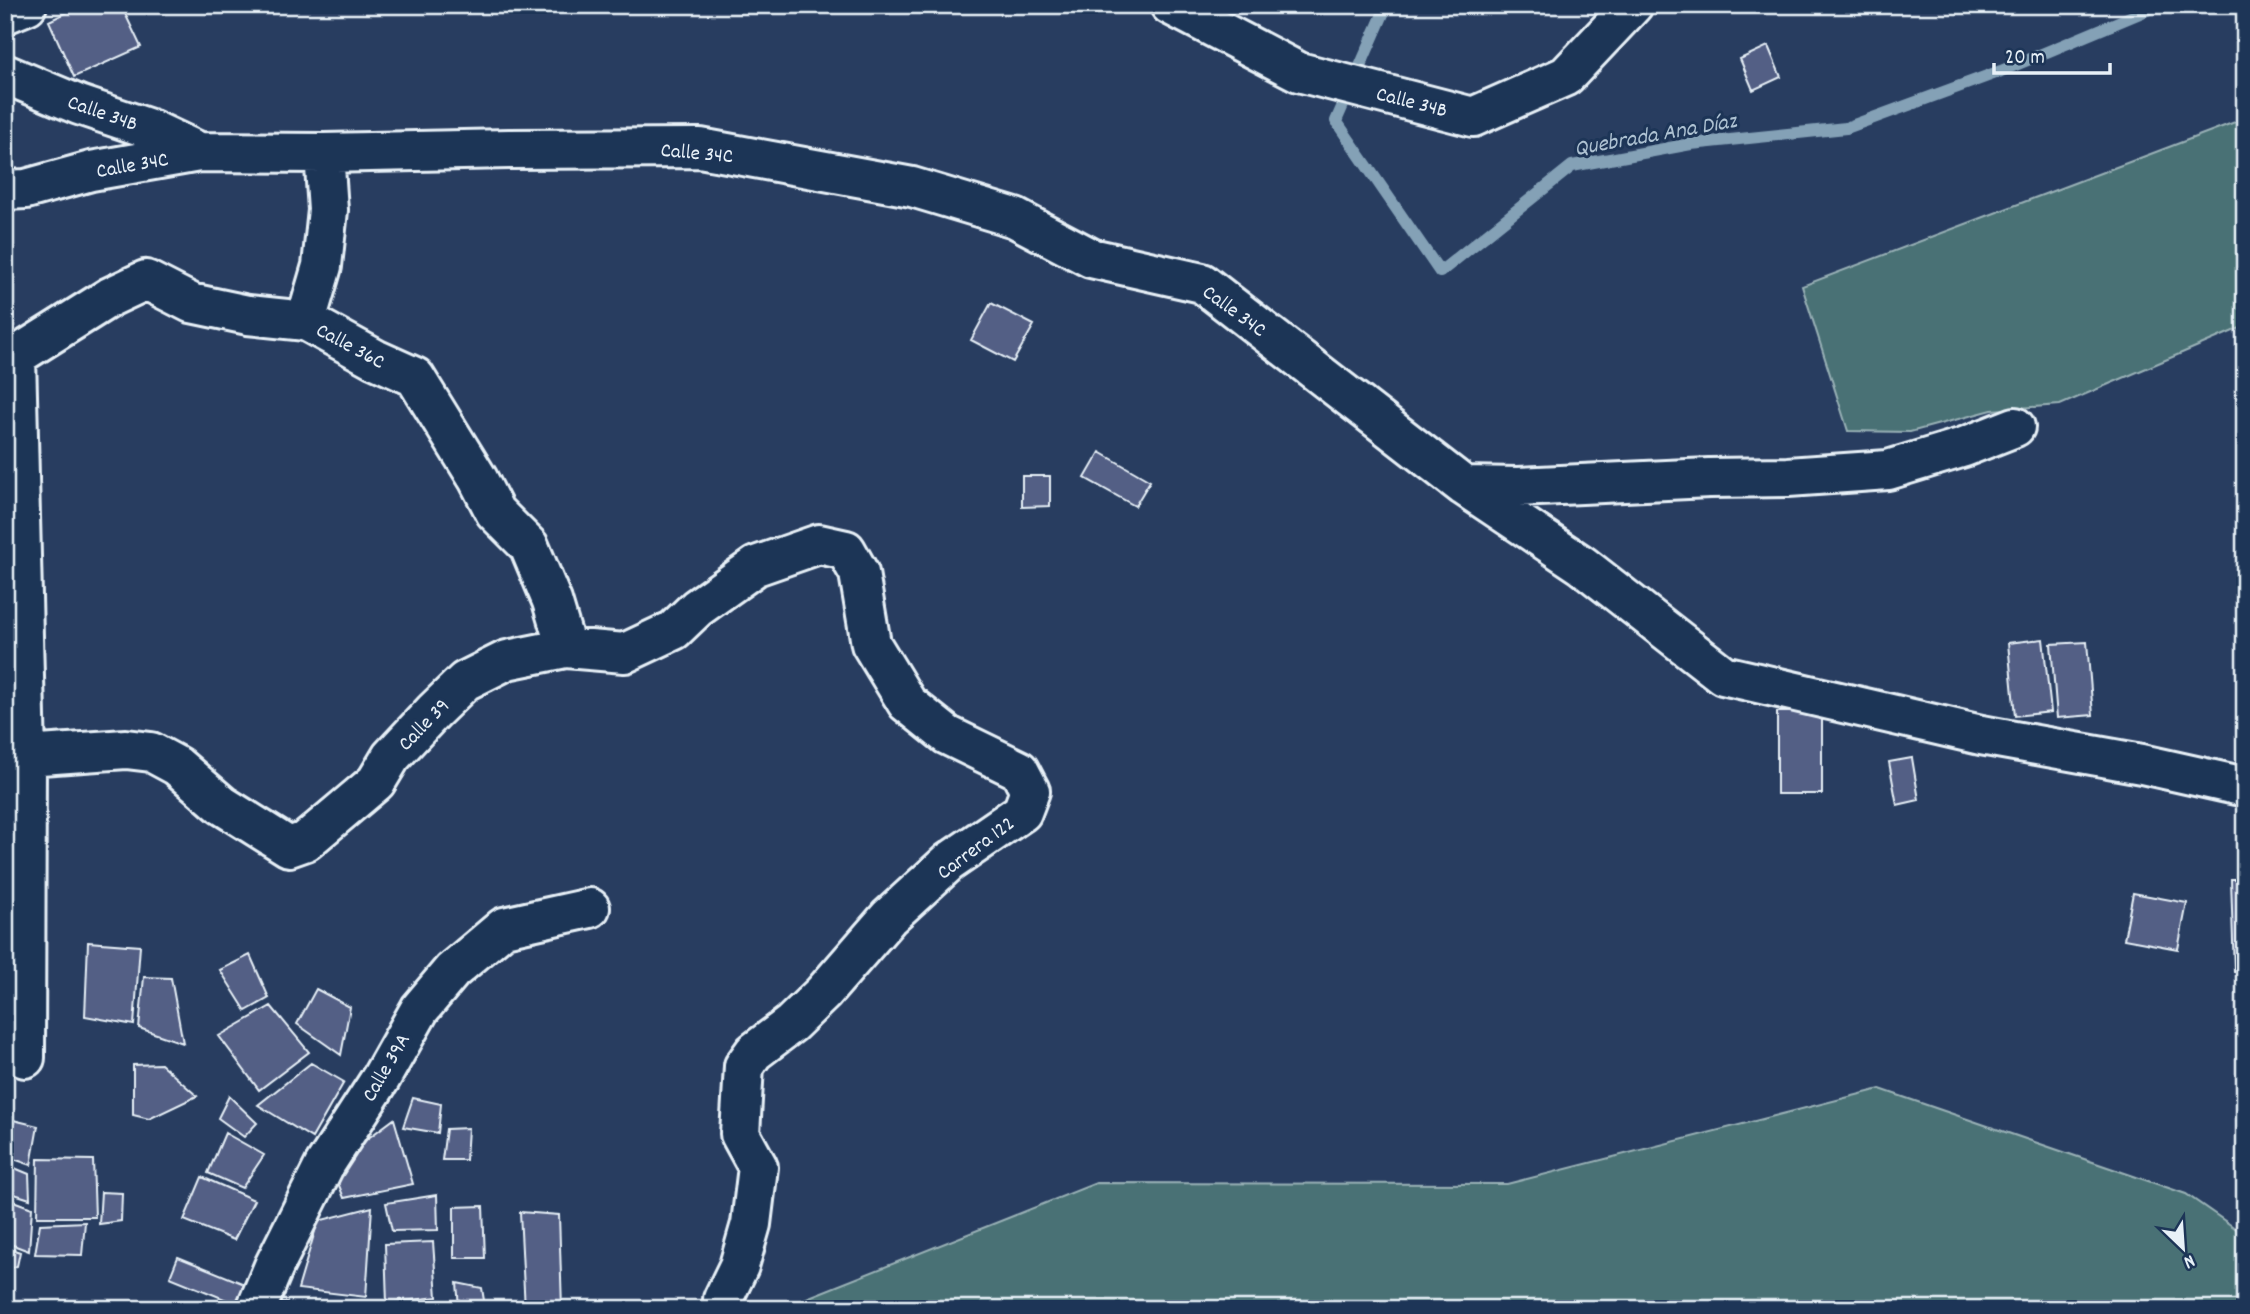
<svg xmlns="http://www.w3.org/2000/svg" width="2250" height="1314" font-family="Dekko,sans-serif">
  <rect width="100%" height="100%" fill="#283d60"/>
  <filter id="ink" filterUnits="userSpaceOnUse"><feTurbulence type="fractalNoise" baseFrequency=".0143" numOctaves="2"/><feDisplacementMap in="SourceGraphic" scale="14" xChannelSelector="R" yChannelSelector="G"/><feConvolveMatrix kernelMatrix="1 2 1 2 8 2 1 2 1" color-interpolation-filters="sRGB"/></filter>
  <g filter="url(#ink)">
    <path fill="#4a7175" stroke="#99b1b6" stroke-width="2" d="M2243,119l2,207 -185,79 -68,5 -82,22 -62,-1 -46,-145z
      M1880,1089l306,105 59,41v74h-1466l317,-126 411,1z"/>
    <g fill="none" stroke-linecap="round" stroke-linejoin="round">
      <path stroke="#84a1b6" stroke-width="12" d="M1387,5l-51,116 104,151 132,-106 119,-22 155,-16 155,-57 158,-66"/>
    </g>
    <path fill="#535e85" stroke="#e8f1f8" stroke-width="2" d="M82,5h39l20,42 -67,30 -25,-56z
      M1701,5h25l-21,9z
      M1768,46l13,31 -28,13 -13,-31z
      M991,303l43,22 -21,37 -42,-22z
      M1100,452l50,29 -15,25 -50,-28z
      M1022,476h28v30l-28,1z
      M2043,639l8,73 -36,4 -7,-73z
      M2087,642l6,73 -36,3 -6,-74z
      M1777,712h45v82h-45z
      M1912,758l7,42 -22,5 -8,-43z
      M2231,879h14v93h-11z
      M2133,893l54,10 -9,46 -54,-10z
      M88,942l52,4 -6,79 -49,-9z
      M250,955l19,43 -23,13 -26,-41z
      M144,977l27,1 12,65 -44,-15z
      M316,989l34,18 -9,48 -44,-31z
      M271,1006l38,46 -50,38 -40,-54z
      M311,1063l33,19 -32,56 -54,-33z
      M161,1064l36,32 -48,23 -16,-4v-50z
      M229,1096l28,27 -13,14 -26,-19z
      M413,1098l28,6 -3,29 -35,-6z
      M5,1118l33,8 -7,39 -26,-9z
      M394,1119l19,65 -69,14 -9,-23 32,-36z
      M468,1128l-2,32h-24l4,-31z
      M225,1133l39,22 -22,33 -34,-15z
      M38,1159l55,1 2,57h-58z
      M5,1164l24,10 1,25 -25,-8z
      M202,1177l52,23 -20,40 -50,-20z
      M101,1192l21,1 -1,28 -22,3z
      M437,1195l1,35 -46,1 -6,-28z
      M5,1198l27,10 -3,43 -24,-9z
      M483,1206l2,52h-31v-51z
      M372,1207l-6,90 -68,-8 20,-68z
      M520,1212l39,3 3,93 -37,1z
      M85,1222l-3,33 -47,-1 5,-30z
      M433,1242l4,55 -50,6 -2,-59z
      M5,1247l15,5 -3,14 -12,4z
      M178,1257l69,28 -8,20 -69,-28z
      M457,1283l25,5 3,19h-26z
      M162,1300l20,9h-23z
      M260,1303h27l1,6h-30z"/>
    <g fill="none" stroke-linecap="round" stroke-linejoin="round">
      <defs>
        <path id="minor" d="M1170,5l129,67 174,45 93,-41 67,-71
          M5,14l22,-9
          M5,74l74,31 71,24 49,23
          M5,190l21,-1 65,-18 108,-19 125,1 185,-4 191,-1 212,39 103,31 76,40 111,25 262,203 118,79 141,110 258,60 161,29 103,23
          M306,321l16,-55 6,-56 -4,-57
          M16,356l10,400 -1,302
          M5,363l105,-66 36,-17 45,23 57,12 58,6 69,38 40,18 63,102 17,33 34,34 23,55 14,47
          M1464,486l54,1 191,-9 79,-1 100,-7 76,-23 51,-20
          M26,756l100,-7 25,3 26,14 45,39 67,42 17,-6 70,-59 15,-25 43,-46 31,-30 42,-21 59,-12 59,5 49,-23 23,-22 59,-42 63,-22 27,6 13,23 12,71 36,59 40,32 72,35 11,21 -8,21 -73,50 -60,55 -66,76 -32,31 -37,28 -10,14 -4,68 18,33 -7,57 -12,42 -16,33 1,10
          M256,1309l18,-43 50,-100 57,-88 39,-69 32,-38 52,-44 86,-19"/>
      </defs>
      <use href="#minor" stroke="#e8f1f8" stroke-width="44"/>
      <use href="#minor" stroke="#1d3557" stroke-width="38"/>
    </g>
  </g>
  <g text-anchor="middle" stroke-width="6" stroke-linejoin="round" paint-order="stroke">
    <g font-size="21" fill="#e8f1f8" stroke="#1d3557">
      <text transform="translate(1412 101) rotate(14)" y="7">Calle 34B</text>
      <text transform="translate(103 112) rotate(19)" y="7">Calle 34B</text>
      <text transform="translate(697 152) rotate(5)" y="7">Calle 34C</text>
      <text transform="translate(132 164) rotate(-10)" y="7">Calle 34C</text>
      <text transform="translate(1235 310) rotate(36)" y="7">Calle 34C</text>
      <text transform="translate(351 345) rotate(28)" y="7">Calle 36C</text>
      <text transform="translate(423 724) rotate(-46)" y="7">Calle 39</text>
      <text transform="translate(975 847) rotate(-37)" y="7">Carrera 122</text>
      <text transform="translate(385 1067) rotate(-60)" y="7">Calle 39A</text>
    </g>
    <g font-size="23" font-style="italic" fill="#aec2d2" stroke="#1d3557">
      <text transform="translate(1655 133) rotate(-10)" y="8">Quebrada Ana Díaz</text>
    </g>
  </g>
  <rect width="2250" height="1314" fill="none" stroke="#1d3557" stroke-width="28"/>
  <rect x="14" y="14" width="2222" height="1286" fill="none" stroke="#e8f1f8" stroke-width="2.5" filter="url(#ink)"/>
  <g transform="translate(2183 1248) rotate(155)" stroke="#1d3557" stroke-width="5" paint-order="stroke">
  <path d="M0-5L12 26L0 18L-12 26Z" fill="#e8f1f8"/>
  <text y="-10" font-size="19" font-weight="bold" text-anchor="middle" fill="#e8f1f8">N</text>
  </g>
  <path d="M1994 63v10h116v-10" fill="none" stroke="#e8f1f8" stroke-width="3.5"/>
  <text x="2005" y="63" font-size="21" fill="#e8f1f8" stroke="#1d3557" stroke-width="5" paint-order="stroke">20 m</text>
</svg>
